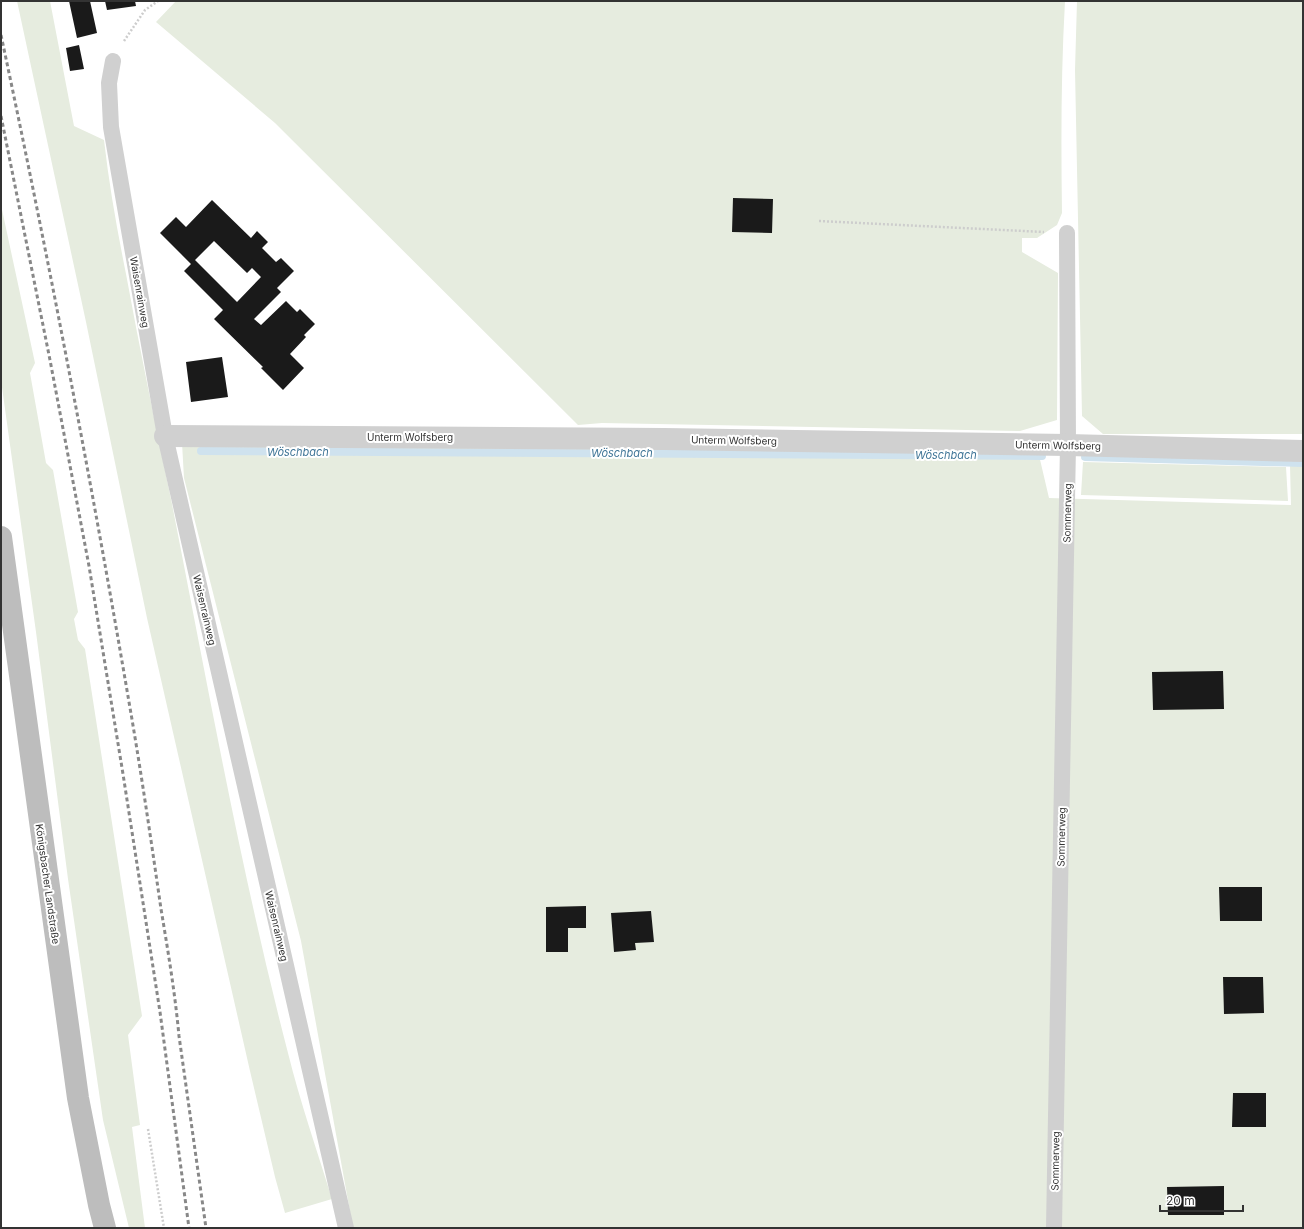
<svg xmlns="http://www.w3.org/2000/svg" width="1304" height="1229" font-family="Inter,sans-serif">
  <rect width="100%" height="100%" fill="#fff"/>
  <path fill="#e6ecdf" d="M17,1h33l24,125 30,14c5,45 13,89 22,134 14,77 30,153 46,230 36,183 69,368 116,549 12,49 29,97 44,146l-47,14 -10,-36 -25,-106 -103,-453 -61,-296z
    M176,1h889c-4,71 -4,141 -3,212l-5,12 -20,13h-15v14l36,21 -1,147 -37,11 -418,-8 -24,2 -303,-302 -119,-101z
    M1077,1h226v433h-200l-21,-18 -7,-346z
    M1,205l34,158 -5,10 16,90 7,7 25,142 -4,7 4,21 7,9 57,367 -14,19 12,90 -8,2 13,101h-16l-26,-108 -35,-241 -32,-247 -35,-252z
    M182,443l856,8 11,47 242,7 -1,-40 13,1v762h-950l-52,-287 -117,-463z
    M1083,462l203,5 2,34 -207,-6z"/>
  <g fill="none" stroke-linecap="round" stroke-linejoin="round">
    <path stroke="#cfe2ee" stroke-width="8" d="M201,451l841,5
      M1085,457l218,6"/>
  </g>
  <path fill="#1a1a1a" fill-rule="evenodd" d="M69,1h21l7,32 -20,5z
    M105,1h30l1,5 -29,4z
    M79,45l5,24 -14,2 -4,-23z
    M733,198l40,1 -1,34 -40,-1z
    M212,200l39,38 6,-7 11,11 -6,6 14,14 5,-4 13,13 -17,17 4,4 -27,27 7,6 25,-24 11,11 3,-3 15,15 -11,11 2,2 -16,17 14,14 -21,22 -22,-22 2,-1 -49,-48 9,-9 -39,-39 7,-7 -31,-31 16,-16 10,10zM214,241l33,32 5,-5 9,9 -24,25 -42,-42z
    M222,357l6,40 -37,5 -5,-40z
    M1223,671l1,38 -71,1 -1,-38z
    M1219,887h43v34h-42z
    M586,906v22h-18v24h-22v-45z
    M651,911l3,31 -19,1 1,7 -22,2 -3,-39z
    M1223,977h40l1,36 -40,1z
    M1233,1093h33v34h-34z
    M1224,1186v29h-56l-1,-28z"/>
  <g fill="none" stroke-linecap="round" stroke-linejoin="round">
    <path stroke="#cdcdcd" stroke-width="2.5" stroke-dasharray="2 2" stroke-linecap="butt" d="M124,41l21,-31 13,-9
      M819,221l225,11
      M148,1129l16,99"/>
    <path stroke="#d0d0d0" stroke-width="16" d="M113,61l-4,22 2,44 54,309 181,792
      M1054,1228l14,-783 -1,-212"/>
    <path stroke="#d0d0d0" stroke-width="22" d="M165,436l499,3 404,6 235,6"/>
    <path stroke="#bdbdbd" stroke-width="22" d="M1,537l77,561 21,107 6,23"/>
    <path stroke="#888" stroke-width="3" stroke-dasharray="4 3" stroke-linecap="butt" d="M1,35c47,221 90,444 128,667 12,69 22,138 32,207 7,42 14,84 18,127l27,192
      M1,116l49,244 39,206 34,208 37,238 29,216"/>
  </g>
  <g text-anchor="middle" stroke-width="4" stroke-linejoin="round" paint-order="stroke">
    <g font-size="10" fill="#333" stroke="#fff">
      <text transform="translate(140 292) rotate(80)" y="4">Waisenrainweg</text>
      <text x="410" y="441">Unterm Wolfsberg</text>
      <text transform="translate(734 440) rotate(1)" y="4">Unterm Wolfsberg</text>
      <text transform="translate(1058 445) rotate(1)" y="4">Unterm Wolfsberg</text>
      <text transform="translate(1067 513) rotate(-89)" y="4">Sommerweg</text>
      <text transform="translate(205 610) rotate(77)" y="4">Waisenrainweg</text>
      <text transform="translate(1061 837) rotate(-89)" y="4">Sommerweg</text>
      <text transform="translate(48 884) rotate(82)" y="4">Königsbacher Landstraße</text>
      <text transform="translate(277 926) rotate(77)" y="4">Waisenrainweg</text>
      <text transform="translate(1055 1161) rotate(-89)" y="4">Sommerweg</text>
    </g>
    <g font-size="11" font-style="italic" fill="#3f7597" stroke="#fff">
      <text x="298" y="456">Wöschbach</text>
      <text x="622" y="457">Wöschbach</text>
      <text x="946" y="459">Wöschbach</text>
    </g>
  </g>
  <rect width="1304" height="1229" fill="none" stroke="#333333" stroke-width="4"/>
  <path d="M1160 1205v6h83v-6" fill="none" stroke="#333333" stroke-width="2"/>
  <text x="1166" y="1205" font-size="12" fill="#333333" stroke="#ffffff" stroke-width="3" paint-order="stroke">20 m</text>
</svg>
